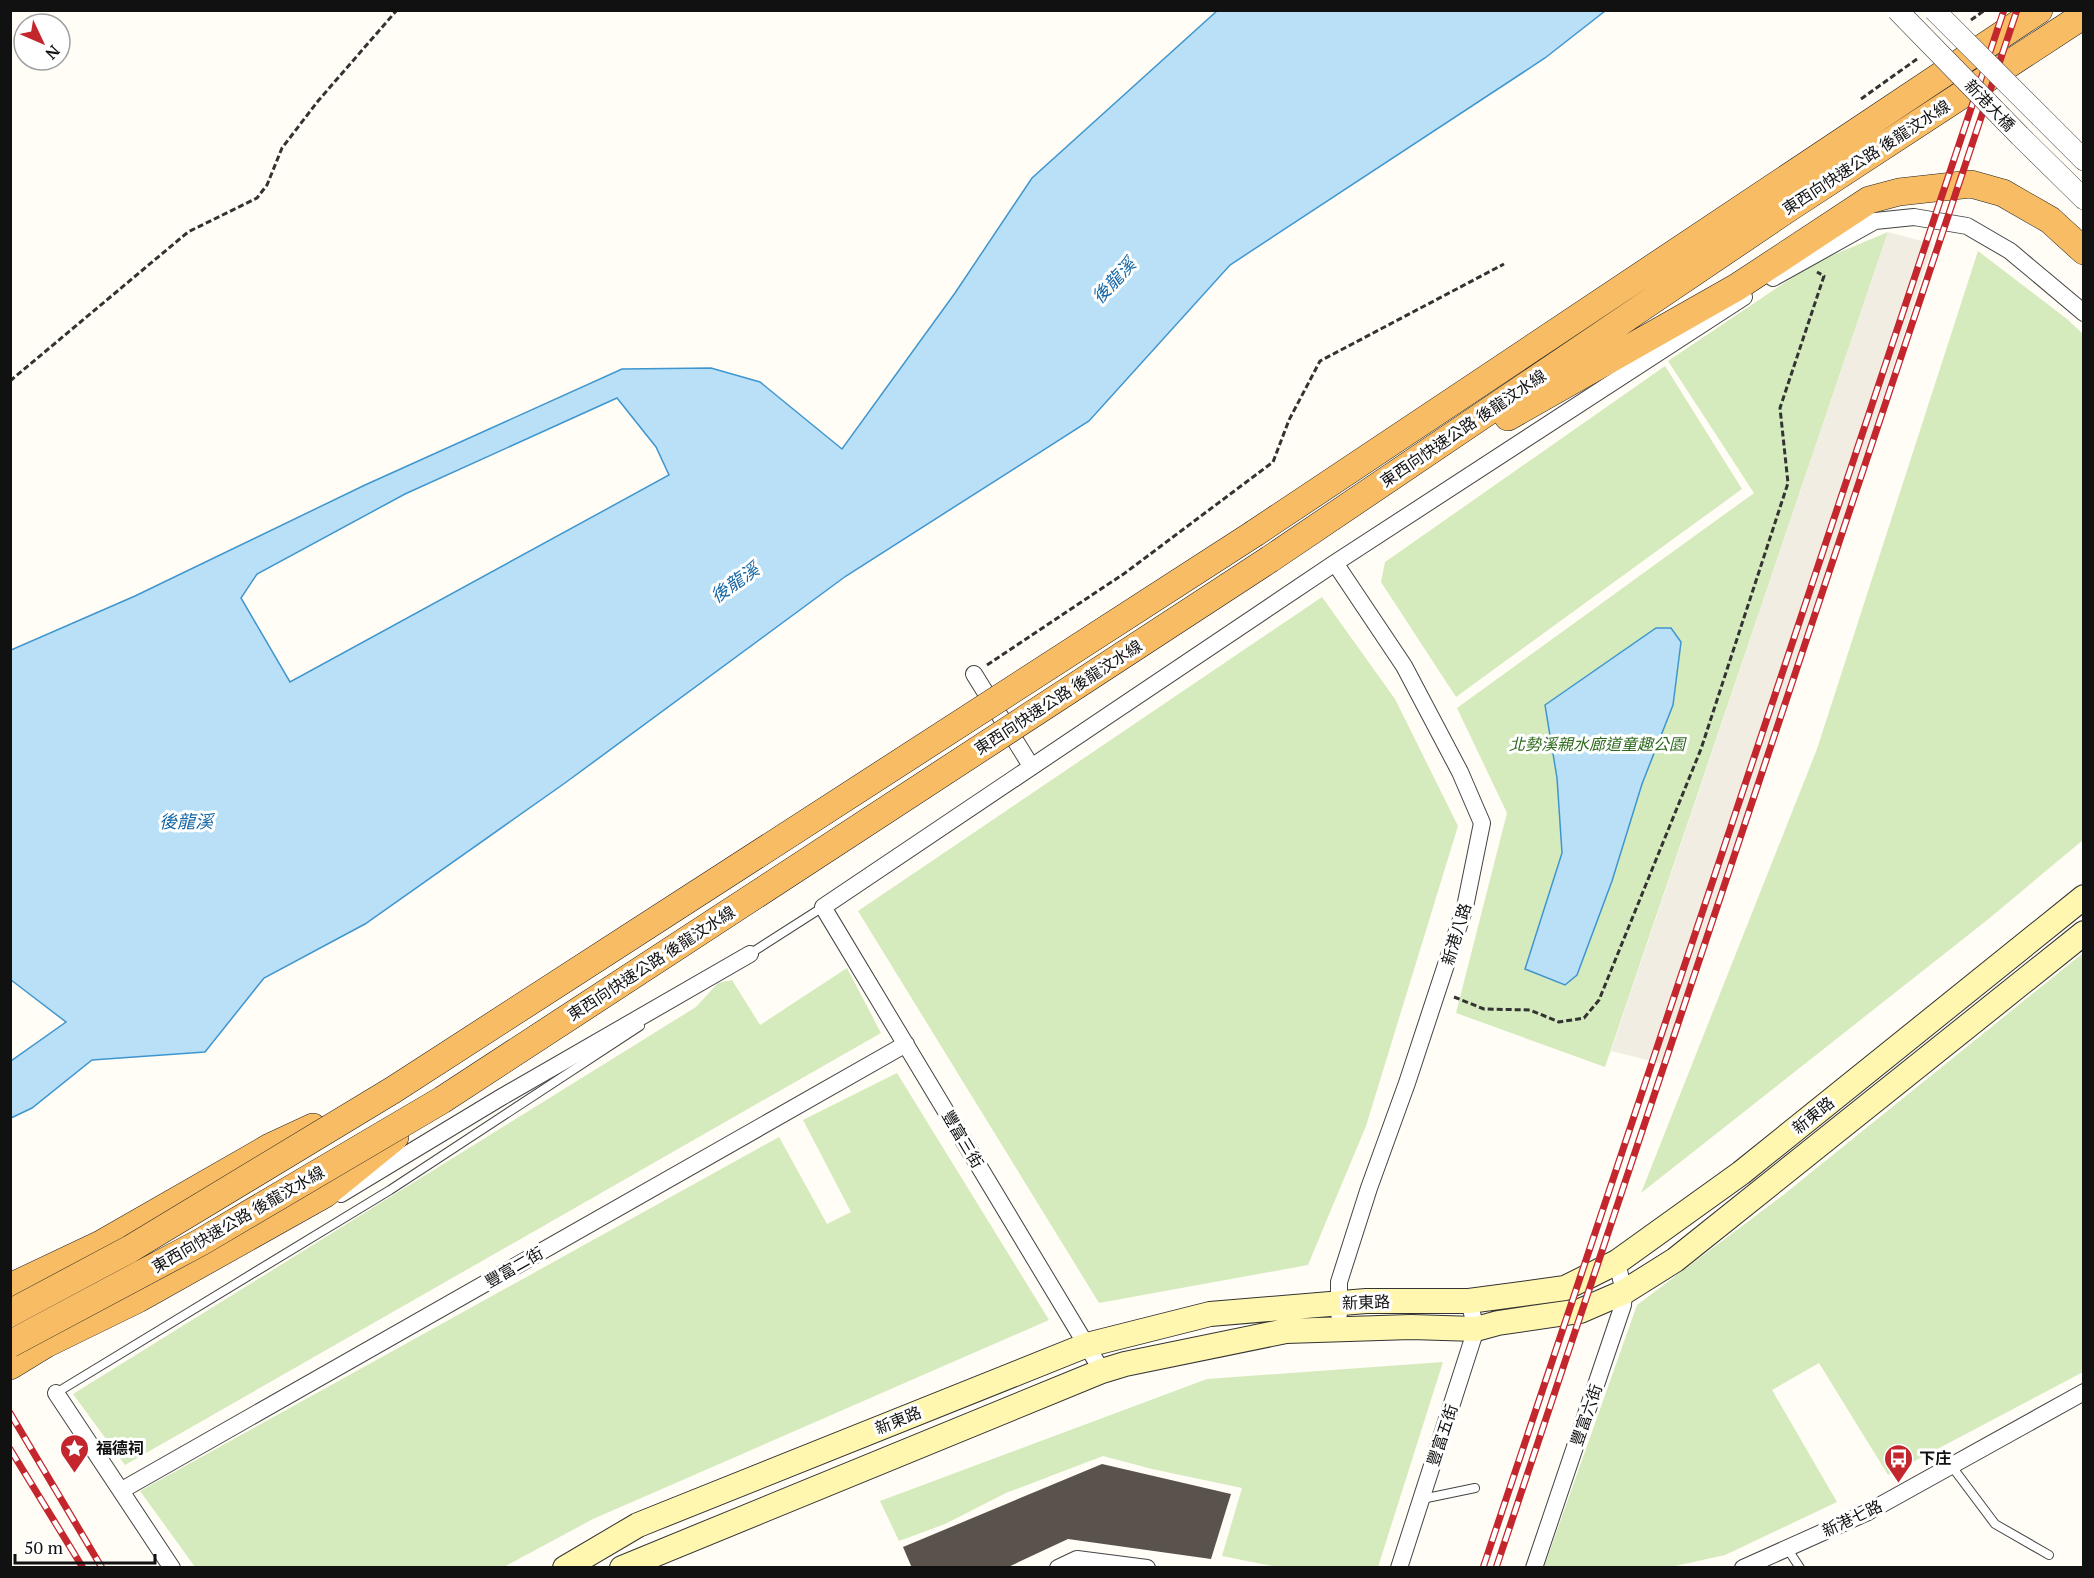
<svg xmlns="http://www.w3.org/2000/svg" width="2094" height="1578" font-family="'PT Serif','Noto Sans TC',serif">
  <rect width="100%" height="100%" fill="#fffdf5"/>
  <path fill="#d5ebbd" d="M1888,232l-283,835 -149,-54 51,-200 -50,-105 297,-215 -86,-132 146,-98z
    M1978,251l89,68 16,15v506l-97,81 -345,272 176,-444z
    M1665,366l77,123 -286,208 -75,-115 4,-20z
    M1322,597l73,102 63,127 -92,300 -58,139 -209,38 -241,-392z
    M2083,953v419l-195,103 -69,-112 -47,27 65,112 -112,53 -54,12h-127l93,-262 145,-109z
    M847,968l34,65 -756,432 -52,-71 623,-387 22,-24 14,-3 28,45z
    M897,1073l152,247 -456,199 -89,48h-309l-55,-76 639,-354 48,87 24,-12 -48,-92z
    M1443,1362l-65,205h-101l-55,-11 20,-68 -90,-19 -49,-13 -97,37 -61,31 -46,17 -19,-40 327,-122z"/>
  <path fill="#f1ede2" d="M1888,232l45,12 -266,821 -56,-14z"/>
  <path fill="#b9e0f7" stroke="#3f96cf" stroke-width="1.5" fill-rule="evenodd" d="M1218,10l387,1 -60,47 -315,207 -141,156 -243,155 -281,207 -200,141 -101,54 -59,74 -113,8 -60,48 -21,10v-57l55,-39 -55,-42v-330l124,-54 230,-111 257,-116 89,-1 49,14 82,67 113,-156 77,-115zM617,398l39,49 13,28 -379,207 -49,-84 16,-24 148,-80z
    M1656,628h15l10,14 -8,63 -31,79 -30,97 -35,94 -12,10 -40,-16 37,-116 -5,-75 -12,-73z"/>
  <path fill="#5a524d" d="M1102,1464l129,30 -20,65 -143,-20 -62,29h-94l-9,-21z"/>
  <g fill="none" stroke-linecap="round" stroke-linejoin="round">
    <defs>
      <path id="service" d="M748,955l75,-48
        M56,1393l334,-203 250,-164
        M1953,1465l3,7 39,52 54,31
        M1422,1499l53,-11
        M1787,1548l13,20"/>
      <path id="minor" d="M1773,278l102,-57 39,-4 53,9 43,25 74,62
        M1335,563l69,103 56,106 22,51 -17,84 -58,176 -38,105 -30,94v32
        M974,674l57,92
        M341,1194l159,-96 250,-144
        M1102,1371l-279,-464 512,-344 409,-266
        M56,1393l116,175
        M122,1490l784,-446
        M1058,1568l19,-9 70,9
        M1399,1568l77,-239 -7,-28
        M1534,1568l89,-263 1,-13 -7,-30
        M1743,1568l125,-56 216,-120"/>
      <path id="tertiary" d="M2041,117l43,43
        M2020,136l64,63"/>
      <path id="secondary" d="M565,1568l73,-43 449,-180 123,-31 156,-13h103l96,-13 52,-26 124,-89 343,-276
        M622,1568l480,-197 23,-7 161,-33 125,-4 65,2 22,-6 82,-12 44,-19 51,-32 409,-327"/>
      <path id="trunk" d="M1508,417l229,-130 132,-87 30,-8 72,-8 32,9 47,27 34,31
        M1255,533l784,-523
        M1270,559l519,-351 295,-193
        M10,1287l91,-43 169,-97 43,-20
        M10,1366l36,-22 92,-45 187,-105 70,-57"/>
    </defs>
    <use href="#service" stroke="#444" stroke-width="10"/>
    <use href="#minor" stroke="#444" stroke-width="18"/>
    <use href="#tertiary" stroke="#444" stroke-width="22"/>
    <use href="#secondary" stroke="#333" stroke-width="26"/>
    <use href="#trunk" stroke="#222" stroke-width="28"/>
    <path stroke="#333" stroke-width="3" stroke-dasharray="6 3" stroke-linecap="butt" d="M1971,20l14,-10
      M1861,99l56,-40
      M10,381l178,-149 69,-34 10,-13 15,-37 36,-47 79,-91
      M987,665l138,-92 148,-111 16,-42 31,-59 184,-97
      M1454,997l30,12 46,1 29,12 25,-4 15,-18 102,-251 87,-266 -8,-75 44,-132 -7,-4"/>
    <use href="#service" stroke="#fff" stroke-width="8"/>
    <use href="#minor" stroke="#fff" stroke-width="16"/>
    <use href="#tertiary" stroke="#fff" stroke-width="21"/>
    <use href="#secondary" stroke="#fff6b0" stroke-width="24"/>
    <use href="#trunk" stroke="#f7bc64" stroke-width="27"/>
    <defs>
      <path id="rail" d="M10,1413l92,155
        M10,1449l73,119
        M1483,1568l521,-1558
        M1496,1568l521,-1558"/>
    </defs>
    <use href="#rail" stroke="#c4262e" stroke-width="7"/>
    <use href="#rail" stroke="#fff" stroke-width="4.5" stroke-dasharray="14" stroke-linecap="butt"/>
    <defs>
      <path id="tertiary-bridge" d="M1897,10l123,126
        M1934,10l107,107"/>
      <path id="trunk-bridge" d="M10,1313l120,-64 263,-159 862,-557
        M10,1344l191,-102 241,-142 828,-541"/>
    </defs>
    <use href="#tertiary-bridge" stroke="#444" stroke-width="22" stroke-linecap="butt"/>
    <use href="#trunk-bridge" stroke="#222" stroke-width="28" stroke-linecap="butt"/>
    <use href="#tertiary-bridge" stroke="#fff" stroke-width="21"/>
    <use href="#trunk-bridge" stroke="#f7bc64" stroke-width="27"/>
  </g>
  <defs>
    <symbol id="sight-pin" viewBox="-11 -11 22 30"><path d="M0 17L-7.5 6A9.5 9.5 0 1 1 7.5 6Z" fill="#c4262e" stroke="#fff"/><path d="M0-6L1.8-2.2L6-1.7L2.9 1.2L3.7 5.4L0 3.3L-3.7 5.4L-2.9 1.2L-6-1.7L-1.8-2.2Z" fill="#fff"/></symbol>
    <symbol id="bus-pin" viewBox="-11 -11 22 30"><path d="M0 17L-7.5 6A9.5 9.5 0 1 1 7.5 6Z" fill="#c4262e" stroke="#fff"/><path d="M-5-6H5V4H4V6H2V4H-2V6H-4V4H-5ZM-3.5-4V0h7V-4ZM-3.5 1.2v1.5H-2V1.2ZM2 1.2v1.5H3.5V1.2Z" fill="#fff"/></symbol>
  </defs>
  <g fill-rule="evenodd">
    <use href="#sight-pin" x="58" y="1432" width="33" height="45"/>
    <use href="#bus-pin" x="1882" y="1442" width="33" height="45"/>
  </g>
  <g text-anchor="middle" stroke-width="6" stroke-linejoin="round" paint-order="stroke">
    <g font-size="16" fill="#111" stroke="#fff">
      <text transform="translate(1990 105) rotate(46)" y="6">新港大橋</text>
      <text transform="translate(1866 157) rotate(-33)" y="6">東西向快速公路 後龍汶水線</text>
      <text transform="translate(1463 428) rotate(-34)" y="6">東西向快速公路 後龍汶水線</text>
      <text transform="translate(1058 697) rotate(-33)" y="6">東西向快速公路 後龍汶水線</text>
      <text transform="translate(1456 934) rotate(-73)" y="6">新港八路</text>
      <text transform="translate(651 963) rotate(-33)" y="6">東西向快速公路 後龍汶水線</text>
      <text transform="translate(1813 1115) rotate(-39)" y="6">新東路</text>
      <text transform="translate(963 1139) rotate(59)" y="6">豐富三街</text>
      <text transform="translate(238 1219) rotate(-30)" y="6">東西向快速公路 後龍汶水線</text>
      <text transform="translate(514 1267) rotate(-30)" y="6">豐富二街</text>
      <text transform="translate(1366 1302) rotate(-2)" y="6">新東路</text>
      <text transform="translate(1586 1415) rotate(-71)" y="6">豐富六街</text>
      <text transform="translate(898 1420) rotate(-22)" y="6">新東路</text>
      <text transform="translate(1442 1435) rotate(-72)" y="6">豐富五街</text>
      <text transform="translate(1852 1518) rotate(-25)" y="6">新港七路</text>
    </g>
    <g font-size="16" font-style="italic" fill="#2f6b1f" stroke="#fff">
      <text x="1597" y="750">北勢溪親水廊道童趣公園</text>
    </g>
    <g font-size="16" font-weight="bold" fill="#111" stroke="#fff" text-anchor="start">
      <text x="96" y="1454">福德祠</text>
      <text x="1919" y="1464">下庄</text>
    </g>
    <g font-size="18" font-style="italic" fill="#1768a6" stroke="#fff">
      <text transform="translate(1114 281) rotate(-47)" y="6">後龍溪</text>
      <text transform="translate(735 583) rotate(-35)" y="6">後龍溪</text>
      <text x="186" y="828">後龍溪</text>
    </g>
  </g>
  <rect width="2094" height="1578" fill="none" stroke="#111111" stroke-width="24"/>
  <g transform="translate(42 42) rotate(134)"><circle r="28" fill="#ffffff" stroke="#a0a0a0" stroke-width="1.5"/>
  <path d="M0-4.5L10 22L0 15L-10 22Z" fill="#c4262e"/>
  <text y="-9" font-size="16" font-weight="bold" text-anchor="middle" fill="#111111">N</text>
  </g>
  <path d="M15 1554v9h140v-9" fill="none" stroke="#111111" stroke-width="3"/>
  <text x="24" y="1554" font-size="18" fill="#111111" stroke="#ffffff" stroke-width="4.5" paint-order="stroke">50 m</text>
</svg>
